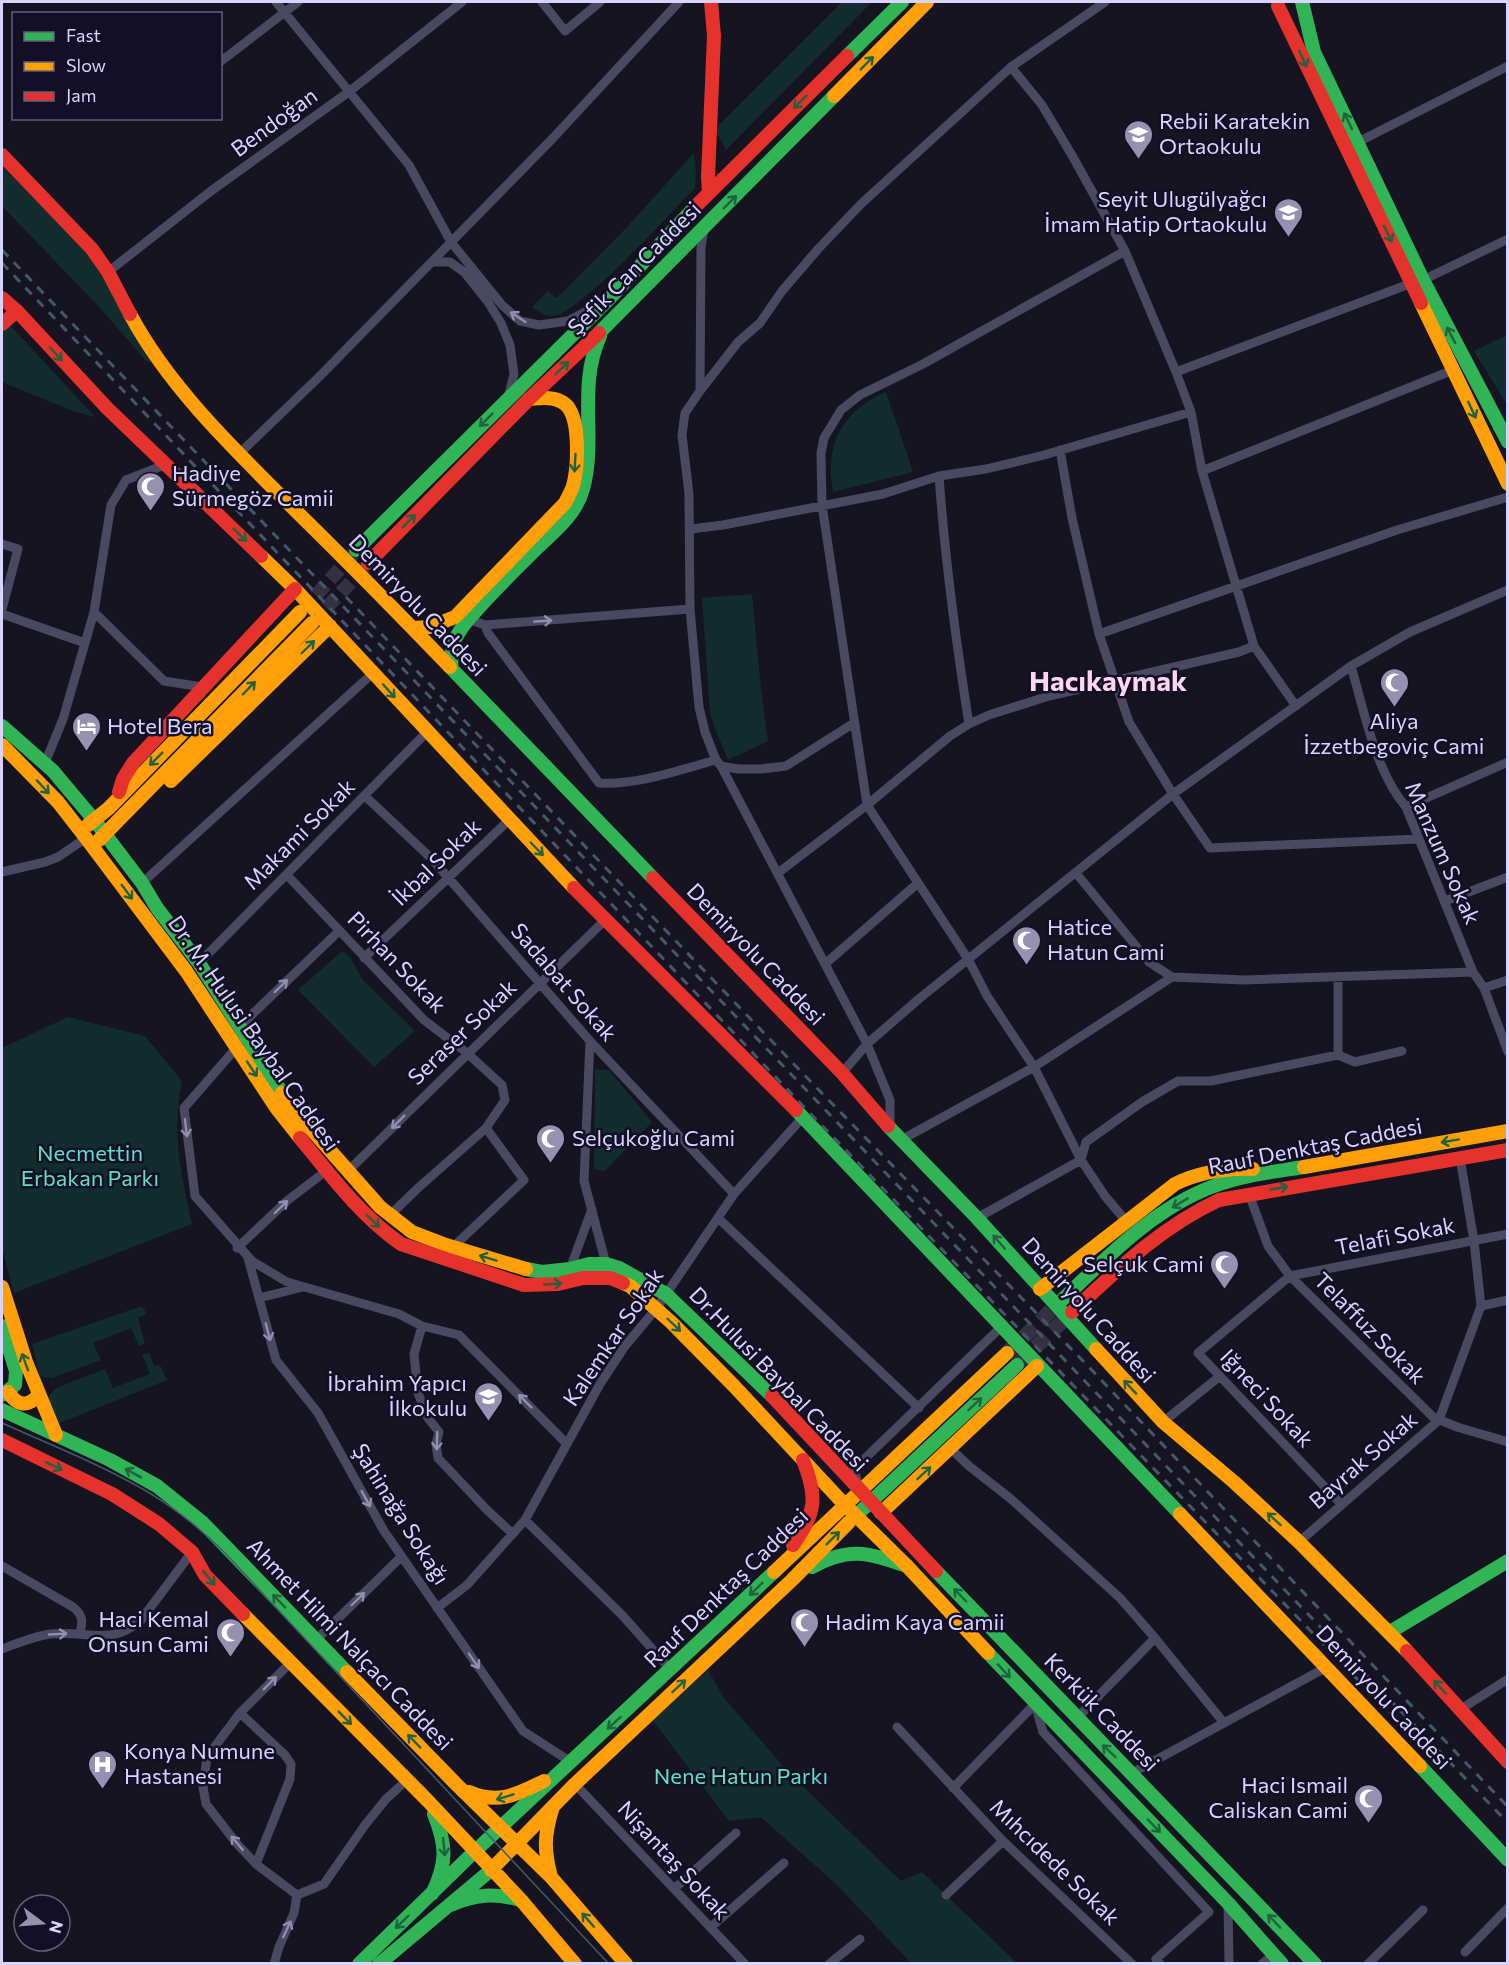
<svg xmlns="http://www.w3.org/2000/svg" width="1509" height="1965" font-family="Commissioner,sans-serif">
  <rect width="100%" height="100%" fill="#161421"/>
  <path fill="#132c2d" d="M842,2h30l-146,148 -9,-17 1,-7z
    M694,153l2,18 -1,17c-22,22 -117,128 -143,128 -7,0 -14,-4 -20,-9l16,-16 9,7 71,-72z
    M2,166l82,84 24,34 44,76 -1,3 -5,-2 -44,-51 -100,-104z
    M9,324l86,93 -22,-6 -71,-29v-51z
    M1507,335v70l-33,-54z
    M886,392l27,80 -80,20c-9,-46 9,-82 53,-100z
    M752,594l9,95 7,52 -40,19 -13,-31 -5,-16 -8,-115z
    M342,951l8,6 13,23 52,51 -41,36 -76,-77z
    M68,1017l77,19 37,45c-11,52 -1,92 10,143l-178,69 -12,-45v-200z
    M595,1069l14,1 43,52 -47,49 -11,-2z
    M142,1306l5,8 -9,4 7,25 -6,3 -8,-18 -38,15 8,17 -49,18 -12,-2 -8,-32z
    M149,1353l5,13 6,-1 7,15 -110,44 -9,-27 8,-9 49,-19 8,19 37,-14 -8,-20z
    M708,1670l16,28 66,76 111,107 21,-9 95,91h-106l-74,-78 -76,-68 -32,4 -78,-103z"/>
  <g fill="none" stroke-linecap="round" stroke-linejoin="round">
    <path stroke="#333142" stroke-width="14" stroke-dasharray="14 7" stroke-linecap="butt" d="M302,611l51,-57
      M312,623l54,-57"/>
    <path stroke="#333142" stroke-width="15" stroke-dasharray="15 8" stroke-linecap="butt" d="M1007,1353l54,-52
      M1019,1363l53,-51"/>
    <path stroke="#4a4962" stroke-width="9" d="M276,2l133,163 42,77 51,63 18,16 19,4 29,-4 32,-17
      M542,2l23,29 35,-29
      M220,62l78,-60
      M1011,67l31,38 31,52 52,94 51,121 236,-89
      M1358,142l150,-76
      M704,228l-3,20 -1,143 -15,22 -3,22 7,59 1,115 9,98 6,25 11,28 5,6 146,278 23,56v28
      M1125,251l-202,113 -63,31 -19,15 -17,28 -3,15 1,52 45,300 101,154 19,37 47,71 47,93 24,36 21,25
      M432,262h18l14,10 24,30 13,21 9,22 4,29 -6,24
      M108,272l103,-81 139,-100 112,-89
      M1423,280l85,-41
      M1176,372l15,40 11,59 52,175 42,60
      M700,391l38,-49 22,-19 22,-32 37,-43 42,-44 150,-137 94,-65
      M1060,450l12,68 27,116 30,88 44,72 37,54 209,-9
      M239,454l82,-79 233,-238 125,-135
      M167,464l-41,16 -15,25 -17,107 70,69 38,6
      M1202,471l251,-101
      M939,476c6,84 17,166 30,248
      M691,529l32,-4 160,-31 56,-18 47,-7 58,-14 147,-43
      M2,544l16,5 -16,60
      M2,614l83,29
      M468,619l17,6 205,-16
      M485,625l3,8 111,150c40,2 80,-13 117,-23
      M1099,634l298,-104 111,-33
      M1351,666c13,44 24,105 55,141l67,165 11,16 24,64
      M45,763l18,-44 31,-107
      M721,766l17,3h23l25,-3 68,-43
      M365,796l67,63 158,182 144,153
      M1406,807l102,-45
      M2,872l43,-10 13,-5 28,-19
      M778,873l89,-68 83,-69 19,-12 20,-9 60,-19 190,-44 15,-6
      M1076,873l73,89 23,15 72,3 229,-8
      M287,875l137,145 43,33 35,32 3,15 -19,28
      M142,883l231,-210
      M1445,901l63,-24
      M364,958l145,-138
      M199,963l228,-231
      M825,964l93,-81
      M1338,977v78
      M1484,988l24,-8
      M239,1027l100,-96
      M590,1041l-6,140 22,83
      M237,1047l-53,61 11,88 57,65 35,21 112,32 23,12 37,9 107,108
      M842,1073l25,-29 53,-46 253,-204 178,-128 59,-34 98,-42
      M901,1140l133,-73 138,-90
      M347,1172l258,-252
      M1249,1194l19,52 22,30 143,141 24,10 51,15
      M390,1215l28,-27 68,-60 38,52 -71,67
      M718,1218l201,190
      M977,1218l104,-58 5,-18 56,-40 36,-21h33l127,-26 17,7 47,-11
      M237,1248l51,-48 38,-29
      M248,1258l28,102 42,53 66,118 139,200 48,31
      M570,1269l22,-60
      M259,1298l44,-11
      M1481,1306l27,-6
      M422,1326l-8,28 4,39 10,25 11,14 -3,12 2,14 49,52 26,24
      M1163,1422l57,-46
      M950,1448l19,18 42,33 109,99 35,40 69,85
      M859,1488l-5,-19 147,-142
      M1341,1504l-143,-151 92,-77 218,-42
      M525,1520l97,95 49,55
      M1299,1542l140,-122 42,-114 -7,-65 -14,-83
      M2,1566l71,41c10,8 10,14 7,26
      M437,1608l30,-23 58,-65 75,-136 25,-38 31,-37 78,-115 69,-77
      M316,1640l85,-83
      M2,1649c16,-6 32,-13 49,-15 36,-4 60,13 90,-14l51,-68
      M290,1663l-50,50 -33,44 -4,30 3,17 32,41 18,19 41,31
      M1461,1709l47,-30
      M240,1713l45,42 6,9 -1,15 -34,85
      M1077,1718l78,-80
      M897,1727l106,114 129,123
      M1132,1773l195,-106
      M575,1784l170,180
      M953,1788l82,-84 8,28 166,180 -53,47 4,5
      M674,1889l62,-56
      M297,1895l27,-11 41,-59 21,-26 21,-19
      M946,1895l57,-54
      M1228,1903l1,61
      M711,1927l73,-64
      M1465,1952l43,-44
      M274,1964l5,-17 15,-34 3,-18
      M829,1964l31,-25
      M1262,1964l12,-10
      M1368,1964l55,-54"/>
    <path stroke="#30b455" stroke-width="14" d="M1302,2l12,50 109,228 85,162
      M847,56l55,-54
      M599,333l235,-237
      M356,550l254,-252 84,-90
      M450,667l203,211
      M451,668l2,-26 10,-16c21,-26 46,-50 69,-73 19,-19 44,-37 51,-64 14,-51 -6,-102 17,-153
      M2,726l51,45 42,50 47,62 15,25 42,55 83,130
      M796,1110l384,404
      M888,1126l89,92 119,131
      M526,1269l16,3 28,-3 19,-5h17l13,4 47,26 106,102
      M1061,1301c45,-43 93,-93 153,-115 29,-11 59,-14 90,-19
      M2,1326l14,45 -1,14 -13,10
      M2,1410l108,50 47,26 46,37 144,149
      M848,1523l169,-158
      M812,1567c38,-21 56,-14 95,-1
      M936,1571l379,393
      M1390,1632l118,-71
      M988,1653l240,250 54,61
      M1420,1766l88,94
      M474,1852l300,-280
      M432,1894c15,-31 15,-48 2,-80
      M451,1905c24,-11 44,-12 69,-5
      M359,1964l115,-112
      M379,1964l112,-94"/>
    <path stroke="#ff9f0a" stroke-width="14" d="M834,96l93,-94
      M1421,303l87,181
      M130,314c40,75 107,138 167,198 52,51 103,103 153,155
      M261,556l34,33 279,299
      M413,628l17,-1 25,-10 110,-114c3,-6 6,-11 8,-17 5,-18 8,-69 -8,-82 -10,-8 -24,-6 -36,-5
      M2,745l56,57 28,36 100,133 91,138 23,29
      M171,781l159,-155
      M88,825l21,-17 191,-196
      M99,840l213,-217
      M282,1093l7,11 91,103 32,25 34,13 80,24
      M1304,1167l204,-36
      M623,1283l7,3 42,37 63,64 109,117 63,62 81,87
      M2,1287l24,75 30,73
      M1040,1289l135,-105c25,-12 50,-16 78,-15
      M1096,1349l67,73 71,60 65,60 108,109
      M8,1392c9,13 18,16 30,4
      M881,1513l156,-147
      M1180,1514l240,252
      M774,1572l233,-219
      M243,1614l185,187 93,99 54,64
      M347,1672l108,111 96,94 75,87
      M469,1792c30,13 48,2 75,-11
      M491,1870l84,-86 217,-204 56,-57
      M551,1877c-7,-26 -7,-41 1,-67"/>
    <path stroke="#e5322d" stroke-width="14" d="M1278,6l143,297
      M2,155l90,94 16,23 22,42
      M709,192l-1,-15 6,-141 -3,-34
      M694,208l153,-152
      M2,298l15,13 90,97 154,148
      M2,324l15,-13
      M368,563l161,-164 70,-66
      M119,792l4,-13 10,-16 162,-174
      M653,878l189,195 46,53
      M574,888l222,222
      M300,1138c31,38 61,78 101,106l123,41 34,-1 25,-6h27l13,5
      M1072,1312c46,-43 89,-85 147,-112l289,-50
      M772,1396l164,175
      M2,1440l110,54 47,30 33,28 13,23 38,39
      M793,1545c23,-33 25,-47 10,-85
      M1407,1651l101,111"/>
    <path stroke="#43596b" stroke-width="1.5" d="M2,1423c49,22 100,42 146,69 28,17 54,38 77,61l384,411"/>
    <path stroke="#43596b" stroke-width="3" stroke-dasharray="9 8" stroke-linecap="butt" d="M2,250l1506,1573
      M2,263l805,847 613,634
      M346,597l466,486 273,280 423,444"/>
  </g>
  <defs><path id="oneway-shaft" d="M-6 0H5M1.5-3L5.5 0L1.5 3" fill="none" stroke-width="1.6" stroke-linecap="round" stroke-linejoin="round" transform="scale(1.5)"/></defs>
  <g stroke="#22623e">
    <use href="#oneway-shaft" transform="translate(1303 59) rotate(65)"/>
    <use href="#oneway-shaft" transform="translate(867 63) rotate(-45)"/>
    <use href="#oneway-shaft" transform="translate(800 102) rotate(135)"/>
    <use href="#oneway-shaft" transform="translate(1348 121) rotate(-116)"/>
    <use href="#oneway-shaft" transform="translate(730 202) rotate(-45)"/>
    <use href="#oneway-shaft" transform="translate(1388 234) rotate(64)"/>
    <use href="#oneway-shaft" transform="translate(1451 335) rotate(-118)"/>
    <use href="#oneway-shaft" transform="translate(56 354) rotate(47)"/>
    <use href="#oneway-shaft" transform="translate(562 368) rotate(-44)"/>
    <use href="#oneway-shaft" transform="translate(1472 410) rotate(65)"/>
    <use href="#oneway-shaft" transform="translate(486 420) rotate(135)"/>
    <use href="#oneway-shaft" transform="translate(575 463) rotate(93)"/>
    <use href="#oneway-shaft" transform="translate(409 521) rotate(-45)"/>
    <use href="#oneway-shaft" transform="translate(240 535) rotate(44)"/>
    <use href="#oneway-shaft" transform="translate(308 647) rotate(-44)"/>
    <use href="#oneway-shaft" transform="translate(249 688) rotate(-46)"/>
    <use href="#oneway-shaft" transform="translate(389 691) rotate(48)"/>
    <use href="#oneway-shaft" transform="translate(156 759) rotate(135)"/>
    <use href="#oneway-shaft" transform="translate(43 787) rotate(47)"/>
    <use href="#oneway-shaft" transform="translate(537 849) rotate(46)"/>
    <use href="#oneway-shaft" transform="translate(127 892) rotate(53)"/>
    <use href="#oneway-shaft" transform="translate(252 1069) rotate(56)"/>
    <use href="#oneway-shaft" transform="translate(1450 1141) rotate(170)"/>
    <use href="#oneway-shaft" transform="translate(1279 1188) rotate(-10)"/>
    <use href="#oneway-shaft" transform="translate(1180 1203) rotate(149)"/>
    <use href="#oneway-shaft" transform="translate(373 1221) rotate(43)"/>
    <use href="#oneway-shaft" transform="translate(999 1242) rotate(-131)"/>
    <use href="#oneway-shaft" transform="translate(488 1258) rotate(-163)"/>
    <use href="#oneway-shaft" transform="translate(553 1284) rotate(-4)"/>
    <use href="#oneway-shaft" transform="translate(674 1325) rotate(44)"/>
    <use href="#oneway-shaft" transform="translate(25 1362) rotate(-110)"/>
    <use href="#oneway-shaft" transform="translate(1130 1387) rotate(-133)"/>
    <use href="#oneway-shaft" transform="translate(975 1404) rotate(-43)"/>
    <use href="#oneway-shaft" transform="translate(54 1466) rotate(26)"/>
    <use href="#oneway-shaft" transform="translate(133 1473) rotate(-151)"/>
    <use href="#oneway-shaft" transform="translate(924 1473) rotate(-43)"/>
    <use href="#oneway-shaft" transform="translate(1274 1519) rotate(-138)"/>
    <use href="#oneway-shaft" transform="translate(833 1538) rotate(-45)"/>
    <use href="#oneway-shaft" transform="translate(209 1578) rotate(50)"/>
    <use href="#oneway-shaft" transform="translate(756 1589) rotate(136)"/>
    <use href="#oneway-shaft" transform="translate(960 1595) rotate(-134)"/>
    <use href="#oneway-shaft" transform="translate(279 1601) rotate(-134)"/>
    <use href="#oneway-shaft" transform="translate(1004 1671) rotate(47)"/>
    <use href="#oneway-shaft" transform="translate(679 1686) rotate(-43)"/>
    <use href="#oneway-shaft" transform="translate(1440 1687) rotate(-132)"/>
    <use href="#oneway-shaft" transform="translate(345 1718) rotate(45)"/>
    <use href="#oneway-shaft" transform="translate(614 1723) rotate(138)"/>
    <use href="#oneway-shaft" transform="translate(414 1741) rotate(-134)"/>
    <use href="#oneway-shaft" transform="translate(1109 1751) rotate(-137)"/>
    <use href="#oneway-shaft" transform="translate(505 1797) rotate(163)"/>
    <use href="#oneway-shaft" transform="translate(1154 1826) rotate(46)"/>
    <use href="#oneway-shaft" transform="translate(444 1847) rotate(84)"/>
    <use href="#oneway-shaft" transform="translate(588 1920) rotate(-131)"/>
    <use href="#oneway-shaft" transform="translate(1274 1921) rotate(-133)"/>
    <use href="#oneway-shaft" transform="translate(402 1922) rotate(136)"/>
  </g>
  <g stroke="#928eb0">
    <use href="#oneway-shaft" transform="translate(518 317) rotate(-147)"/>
    <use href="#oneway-shaft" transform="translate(543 621) rotate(-4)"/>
    <use href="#oneway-shaft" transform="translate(281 986) rotate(-44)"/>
    <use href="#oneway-shaft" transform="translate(398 1122) rotate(135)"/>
    <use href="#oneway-shaft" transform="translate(186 1128) rotate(83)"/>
    <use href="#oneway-shaft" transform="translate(281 1207) rotate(-44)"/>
    <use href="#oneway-shaft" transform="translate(268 1332) rotate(75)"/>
    <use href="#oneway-shaft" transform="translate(525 1401) rotate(-135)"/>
    <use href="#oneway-shaft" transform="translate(437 1441) rotate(92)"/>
    <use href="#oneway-shaft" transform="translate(366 1499) rotate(61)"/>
    <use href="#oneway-shaft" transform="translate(358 1599) rotate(-44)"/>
    <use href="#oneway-shaft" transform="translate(58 1634) rotate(-3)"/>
    <use href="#oneway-shaft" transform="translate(474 1661) rotate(55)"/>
    <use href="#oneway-shaft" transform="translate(270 1683) rotate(-45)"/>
    <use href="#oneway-shaft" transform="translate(237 1843) rotate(-130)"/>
    <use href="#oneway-shaft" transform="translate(287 1929) rotate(-65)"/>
  </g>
  <defs>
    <symbol id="school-pin" viewBox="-11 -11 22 30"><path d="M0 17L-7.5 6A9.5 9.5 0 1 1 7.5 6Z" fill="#9591b1" stroke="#130f26"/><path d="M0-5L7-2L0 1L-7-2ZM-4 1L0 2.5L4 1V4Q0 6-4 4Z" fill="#fff"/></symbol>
    <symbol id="mosque-pin" viewBox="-11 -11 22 30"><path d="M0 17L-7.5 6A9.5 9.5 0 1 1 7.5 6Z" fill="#9591b1" stroke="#130f26"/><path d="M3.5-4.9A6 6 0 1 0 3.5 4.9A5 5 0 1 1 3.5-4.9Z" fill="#fff"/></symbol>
    <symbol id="hotel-pin" viewBox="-11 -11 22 30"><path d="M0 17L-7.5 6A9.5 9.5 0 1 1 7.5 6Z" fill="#9591b1" stroke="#130f26"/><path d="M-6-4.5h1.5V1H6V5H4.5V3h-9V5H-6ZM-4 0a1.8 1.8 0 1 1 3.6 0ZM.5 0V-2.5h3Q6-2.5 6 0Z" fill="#fff"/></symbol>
    <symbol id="hospital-pin" viewBox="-11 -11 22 30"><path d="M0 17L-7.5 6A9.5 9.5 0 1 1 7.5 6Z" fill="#9591b1" stroke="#130f26"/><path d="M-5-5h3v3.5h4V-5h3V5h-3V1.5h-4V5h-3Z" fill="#fff"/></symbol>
  </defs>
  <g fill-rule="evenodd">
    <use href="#school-pin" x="1122" y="118" width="33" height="45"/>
    <use href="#school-pin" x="1272" y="196" width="33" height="45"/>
    <use href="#mosque-pin" x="134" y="470" width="33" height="45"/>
    <use href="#mosque-pin" x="1378" y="666" width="33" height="45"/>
    <use href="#hotel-pin" x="70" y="710" width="33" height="45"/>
    <use href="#mosque-pin" x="1010" y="924" width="33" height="45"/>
    <use href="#mosque-pin" x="534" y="1122" width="33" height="45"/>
    <use href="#mosque-pin" x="1208" y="1248" width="33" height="45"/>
    <use href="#school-pin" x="472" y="1380" width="33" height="45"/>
    <use href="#mosque-pin" x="788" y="1606" width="33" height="45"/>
    <use href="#mosque-pin" x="214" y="1616" width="33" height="45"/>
    <use href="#hospital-pin" x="86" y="1748" width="33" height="45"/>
    <use href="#mosque-pin" x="1352" y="1782" width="33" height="45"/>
  </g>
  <g text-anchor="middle" stroke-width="5" stroke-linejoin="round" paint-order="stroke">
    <g font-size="22" fill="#d9d4ff" stroke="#130f26" text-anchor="start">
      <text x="1159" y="129">Rebii Karatekin<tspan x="1159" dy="25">Ortaokulu</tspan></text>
      <text x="1267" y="207" text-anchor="end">Seyit Ulugülyağcı<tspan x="1267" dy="25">İmam Hatip Ortaokulu</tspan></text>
      <text x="172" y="481">Hadiye<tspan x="172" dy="25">Sürmegöz Camii</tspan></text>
      <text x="1394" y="729" text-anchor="middle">Aliya<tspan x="1394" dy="25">İzzetbegoviç Cami</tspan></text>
      <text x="107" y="734">Hotel Bera</text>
      <text x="1047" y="935">Hatice<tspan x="1047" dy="25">Hatun Cami</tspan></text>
      <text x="572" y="1146">Selçukoğlu Cami</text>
      <text x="1204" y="1272" text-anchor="end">Selçuk Cami</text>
      <text x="467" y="1391" text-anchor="end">İbrahim Yapıcı<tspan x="467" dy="25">İlkokulu</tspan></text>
      <text x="209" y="1627" text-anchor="end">Haci Kemal<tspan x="209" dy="25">Onsun Cami</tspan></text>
      <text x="825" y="1630">Hadim Kaya Camii</text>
      <text x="124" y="1759">Konya Numune<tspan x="124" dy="25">Hastanesi</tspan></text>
      <text x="1348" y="1793" text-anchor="end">Haci Ismail<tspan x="1348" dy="25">Caliskan Cami</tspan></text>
    </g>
    <g font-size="22" fill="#d9d4ff" stroke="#130f26">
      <text transform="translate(274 122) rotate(-36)" y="8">Bendoğan</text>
      <text transform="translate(634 268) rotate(-45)" y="8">Şefik Can Caddesi</text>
      <text transform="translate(418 605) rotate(46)" y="8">Demiryolu Caddesi</text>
      <text transform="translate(299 834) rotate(-45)" y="8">Makami Sokak</text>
      <text transform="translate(1443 853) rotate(66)" y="8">Manzum Sokak</text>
      <text transform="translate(436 862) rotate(-44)" y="8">İkbal Sokak</text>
      <text transform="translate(756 954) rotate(46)" y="8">Demiryolu Caddesi</text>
      <text transform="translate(397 962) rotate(46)" y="8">Pirhan Sokak</text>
      <text transform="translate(564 982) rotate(49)" y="8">Sadabat Sokak</text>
      <text transform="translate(462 1032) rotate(-44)" y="8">Seraser Sokak</text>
      <text transform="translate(254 1033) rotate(55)" y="8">Dr. M. Hulusi Baybal Caddesi</text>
      <text transform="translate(1315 1146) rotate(-11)" y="8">Rauf Denktaş Caddesi</text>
      <text transform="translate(1395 1236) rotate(-11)" y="8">Telafi Sokak</text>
      <text transform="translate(1089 1310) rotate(48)" y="8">Demiryolu Caddesi</text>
      <text transform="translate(1370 1328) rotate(45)" y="8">Telaffuz Sokak</text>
      <text transform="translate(613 1337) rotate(-56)" y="8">Kalemkar Sokak</text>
      <text transform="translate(779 1379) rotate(46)" y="8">Dr.Hulusi Baybal Caddesi</text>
      <text transform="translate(1267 1398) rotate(47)" y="8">Iğneci Sokak</text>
      <text transform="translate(1363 1460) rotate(-41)" y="8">Bayrak Sokak</text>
      <text transform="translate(401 1514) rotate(58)" y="8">Şahinağa Sokağı</text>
      <text transform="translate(726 1588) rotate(-44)" y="8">Rauf Denktaş Caddesi</text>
      <text transform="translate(350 1644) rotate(46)" y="8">Ahmet Hilmi Nalçacı Caddesi</text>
      <text transform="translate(1384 1697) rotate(47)" y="8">Demiryolu Caddesi</text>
      <text transform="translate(1102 1712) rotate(46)" y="8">Kerkük Caddesi</text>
      <text transform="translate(674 1860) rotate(47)" y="8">Nişantaş Sokak</text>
      <text transform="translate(1055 1862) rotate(44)" y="8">Mıhcıdede Sokak</text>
    </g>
    <g font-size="22" fill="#5fe0c0" stroke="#130f26">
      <text x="90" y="1161">Necmettin<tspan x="90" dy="25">Erbakan Parkı</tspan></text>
      <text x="741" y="1784">Nene Hatun Parkı</text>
    </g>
    <g font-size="28" font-weight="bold" fill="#ffd6f0" stroke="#130f26">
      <text x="1108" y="691">Hacıkaymak</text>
    </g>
  </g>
  <rect width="1509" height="1965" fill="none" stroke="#d9d4ff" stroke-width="6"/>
  <rect x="12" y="12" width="210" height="108" fill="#130f26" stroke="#625e7d" stroke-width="1.5"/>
  <rect x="24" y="32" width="30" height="9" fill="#30b455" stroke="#625e7d" stroke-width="1.5"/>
  <text x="66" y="42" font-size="18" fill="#d9d4ff">Fast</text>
  <rect x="24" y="62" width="30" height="9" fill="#ff9f0a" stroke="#625e7d" stroke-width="1.5"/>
  <text x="66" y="72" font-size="18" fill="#d9d4ff">Slow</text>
  <rect x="24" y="92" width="30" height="9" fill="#e5322d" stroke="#625e7d" stroke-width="1.5"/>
  <text x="66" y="102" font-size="18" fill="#d9d4ff">Jam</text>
  <g transform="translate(42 1923) rotate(106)"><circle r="28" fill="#130f26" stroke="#625e7d" stroke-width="1.5"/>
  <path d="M0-4.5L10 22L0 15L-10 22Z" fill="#9591b1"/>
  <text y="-9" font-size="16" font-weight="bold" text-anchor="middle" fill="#d9d4ff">N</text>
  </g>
</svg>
